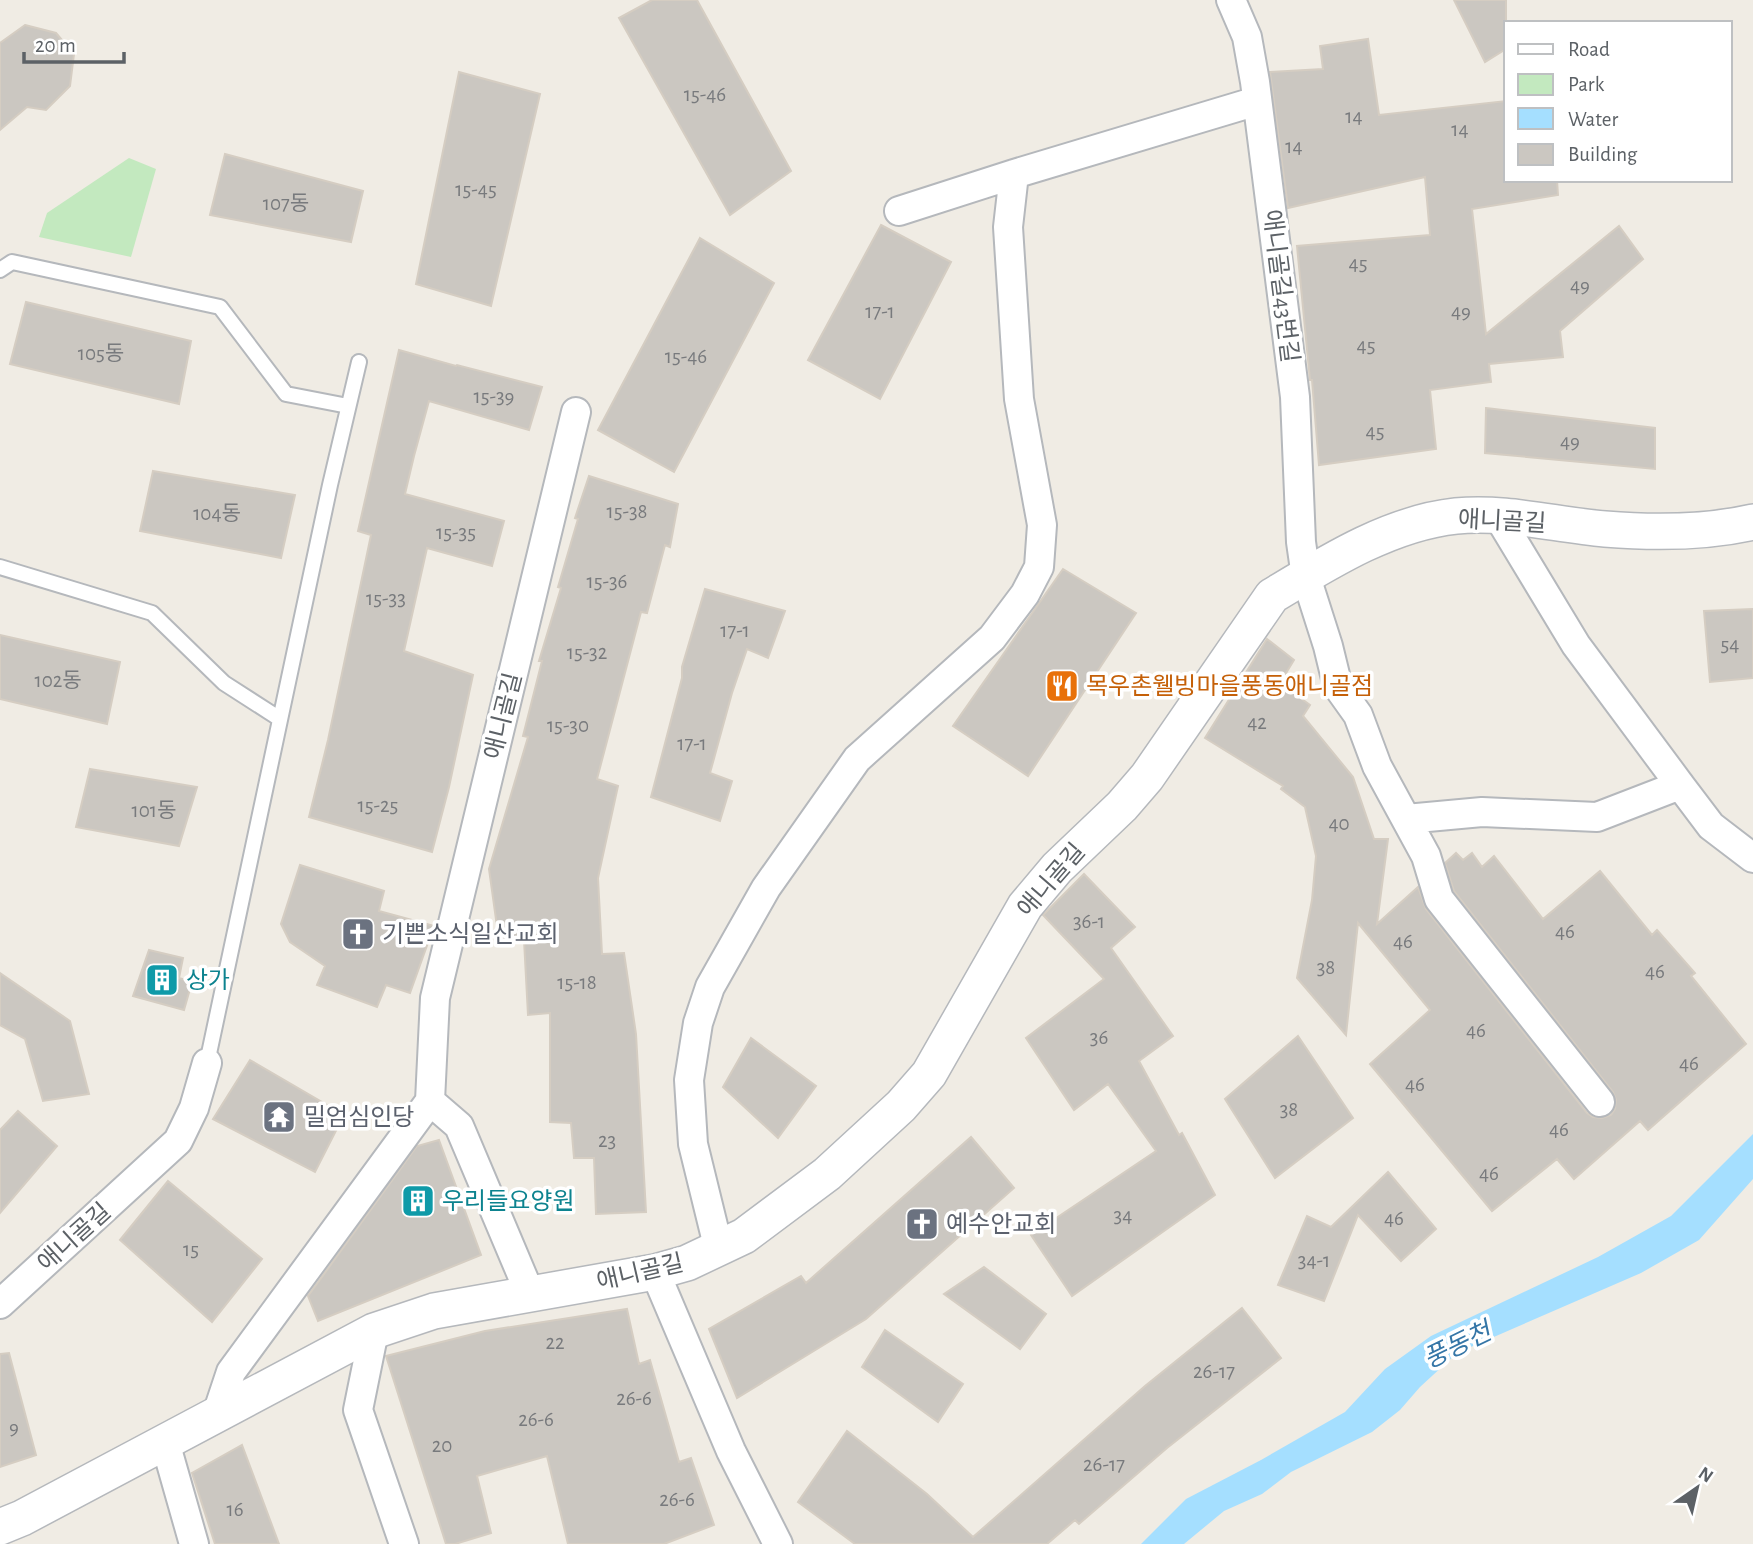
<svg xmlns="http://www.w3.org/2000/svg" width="1753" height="1544" font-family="'Alegreya Sans','Noto Sans KR',sans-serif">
  <rect width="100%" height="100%" fill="#f0ece4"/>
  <path fill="#c3e9bf" d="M129,158l27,11 -25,88 -92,-20 8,-24z"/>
  <path fill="#a5dfff" d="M1753,1134v45l-54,61 -58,33 -184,80 -37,34 -20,23 -28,22 -81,40 -29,22 -38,17 -40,33h-43l45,-45 75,-39 84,-48 40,-43 46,-33 167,-79 73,-41z"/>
  <path fill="#cbc7c1" stroke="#d5cdc2" stroke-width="2" d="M652,0h45l94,171 -61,44 -111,-197z
    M1454,0h52v49l-21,13z
    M25,25l31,8 18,21 -4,32 -24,24 -19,-3 -27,23v-87z
    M1368,39l11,76 127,-14v79h51l1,15 -86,14 14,125 133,-108 24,33 -83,72 3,26 -74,7 2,18 -61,8 6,59 -117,16 -7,-85h-2l-13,-134 133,-11 -5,-58 -137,31 -18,-136 53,-3 -3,-23z
    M459,72l81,22 -49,212 -75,-22z
    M225,154l138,37 -12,51 -141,-27z
    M881,225l70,37 -71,137 -72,-39z
    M700,238l74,45 -100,189 -76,-42z
    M26,302l165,39 -12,63 -169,-40z
    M399,350l57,16 1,-1 85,22 -13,43 -100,-29 -15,55 -9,38 99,27 -12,45 -65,-18 -23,103 69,24 -24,112 -17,65 -123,-35 19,-77 43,-205 -13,-4z
    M1486,408l169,20v41l-170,-16z
    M153,471l142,24 -14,63 -141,-27z
    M589,476l89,28 -8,43 -5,-2 -18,68 -6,-1 -44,167 21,7 -20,92 4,76 22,-1 12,81 10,178 -50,2 -2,-56h-20l-3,-35 -21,-1v-109l-22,2 -4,-75 -25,1 -10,-72 39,-132 -5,-1 19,-75h-3l22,-73 -3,-1 20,-68 -3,-1z
    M1063,569l73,44 -108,163 -75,-50z
    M705,589l80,22 -17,47 -21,-9 -15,44 -22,80 22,8 -12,40 -69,-24 31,-119v-11z
    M1753,609v69l-43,4 -6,-71z
    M0,635l120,27 -13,62 -107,-25z
    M1267,639l27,21 -14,23 30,22 -7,11 50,61 21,62h14l-11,85 41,-37 8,22 161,204 6,4 9,1 9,-3 4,-6 1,-9 -3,-8 -159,-201 -9,-28 11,-10 7,7 9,-7 10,14 12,-11 49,63 57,-48 52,64 5,-5 38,43 -4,3 55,68 -98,86 -8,-9 -66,58 -17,-20 -65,52 -122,-147 60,-54 -72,-87 -12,112 -49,-57 15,-78 4,-44 -11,-49 -24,-18 2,-3 -78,-48z
    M90,769l107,18 -18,59 -103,-19z
    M300,865l84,26 -5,20 55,15 -24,67 -24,-8 -9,22 -60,-22 8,-19 -35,-24 -9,-18z
    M1084,874l51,53 -24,21 62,88 -34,25 40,74 3,-2 33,62 -143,101 -41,-61 125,-84 -48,-67 -34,26 -48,-72 78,-59 -61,-64z
    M149,950l34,8 -4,20 13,4 -8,28 -51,-14z
    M0,973l70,48 19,73 -46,7 -18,-62 -25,-14z
    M1298,1036l55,82 -78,60 -50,-79z
    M751,1038l65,48 -38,52 -55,-51z
    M250,1060l94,55 -29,57 -102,-53z
    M18,1111l39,35 -57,67v-83z
    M971,1137l43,51 -148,131 -129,79 -28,-69 92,-53 5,7z
    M439,1140l42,115 -163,66 -10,-25 109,-150z
    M1388,1172l48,57 -35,32 -43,-46 -34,86 -46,-16 29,-69 24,11z
    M168,1181l94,78 -50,63 -92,-82z
    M984,1267l62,47 -26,35 -76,-55z
    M1242,1308l39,50 -114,90 -88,76 -4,-4 -28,24h-192l-57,-42 49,-71 80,63 46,43 172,-151z
    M627,1309l12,55 11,-4 29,102 12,-4 23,67 -50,19h-96l-21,-88 -70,20 14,57 -36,11h-9l-60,-188 99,-25z
    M885,1330l78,54 -25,38 -76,-55z
    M9,1353l27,102 -36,12v-113z
    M242,1445l37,99h-64l-23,-71z"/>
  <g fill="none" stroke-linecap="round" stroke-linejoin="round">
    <defs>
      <path id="service" d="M0,270l12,-8 208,45 66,87 62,12
        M0,567l152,46 72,70 56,36
        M207,1063l123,-578 29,-123"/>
      <path id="minor" d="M1231,0l16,37 8,45 40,315 6,145 5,35 22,69 10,41 20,28 19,51 49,90 13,43 161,203
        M899,211l115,-37 243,-73
        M1498,516l78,129 104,140 31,41 42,32
        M1406,819l76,-7 115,5 83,-32
        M430,1101l29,25 71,168
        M719,1250l-26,-106 -4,-64 9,-57 12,-36 56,-99 91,-129 135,-121 33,-44 14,-27 3,-42 -23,-126 -11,-172 6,-53
        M655,1272l76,179 47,93
        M0,1304l178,-163 16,-33 13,-45
        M374,1331l-16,79 46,134
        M217,1414l14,-42 199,-271 5,-103 141,-586
        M165,1442l29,102"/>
      <path id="tertiary" d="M0,1527l22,-9 352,-187 60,-20 221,-39 32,-9 57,-27 83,-62 74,-68 28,-32 96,-168 32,-38 65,-62 25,-29 125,-181c56,-34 118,-73 184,-80 50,-5 100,9 149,13 49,4 100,4 148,-7"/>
    </defs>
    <use href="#service" stroke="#b5b8bc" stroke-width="18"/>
    <use href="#minor" stroke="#b5b8bc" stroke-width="32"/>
    <use href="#tertiary" stroke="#b5b8bc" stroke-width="38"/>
    <use href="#service" stroke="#fff" stroke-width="14"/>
    <use href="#minor" stroke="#fff" stroke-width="28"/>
    <use href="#tertiary" stroke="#fff" stroke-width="35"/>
  </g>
  <defs>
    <symbol id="restaurant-square" viewBox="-11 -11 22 22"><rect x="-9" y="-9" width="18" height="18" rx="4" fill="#e8710a" stroke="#fff"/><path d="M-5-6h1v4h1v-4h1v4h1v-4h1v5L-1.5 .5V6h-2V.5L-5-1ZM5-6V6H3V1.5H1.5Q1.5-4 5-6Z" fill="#fff"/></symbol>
    <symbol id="church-square" viewBox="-11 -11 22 22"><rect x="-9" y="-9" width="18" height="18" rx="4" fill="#6b7280" stroke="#fff"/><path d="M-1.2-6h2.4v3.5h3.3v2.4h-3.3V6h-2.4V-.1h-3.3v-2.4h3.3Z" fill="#fff"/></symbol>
    <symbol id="building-square" viewBox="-11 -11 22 22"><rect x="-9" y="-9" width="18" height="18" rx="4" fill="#0f9aa8" stroke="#fff"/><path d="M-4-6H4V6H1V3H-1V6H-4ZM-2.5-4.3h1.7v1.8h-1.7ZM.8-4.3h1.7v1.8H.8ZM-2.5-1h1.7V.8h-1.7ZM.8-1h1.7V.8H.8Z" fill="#fff"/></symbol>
    <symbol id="temple-square" viewBox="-11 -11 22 22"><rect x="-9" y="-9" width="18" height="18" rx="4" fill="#6b7280" stroke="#fff"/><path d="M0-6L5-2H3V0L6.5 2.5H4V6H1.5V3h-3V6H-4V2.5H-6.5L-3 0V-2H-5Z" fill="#fff"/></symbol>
  </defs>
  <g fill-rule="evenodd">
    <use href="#restaurant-square" x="1043" y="667" width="38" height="38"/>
    <use href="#church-square" x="339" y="915" width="38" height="38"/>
    <use href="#building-square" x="143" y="961" width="38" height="38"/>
    <use href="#temple-square" x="260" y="1098" width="38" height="38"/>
    <use href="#building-square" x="399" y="1182" width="38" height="38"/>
    <use href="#church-square" x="903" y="1205" width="38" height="38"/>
  </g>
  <g text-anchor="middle" stroke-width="7" stroke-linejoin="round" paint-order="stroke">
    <g font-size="21" fill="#787a7d">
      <text x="705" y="101">15-46</text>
      <text x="1354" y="123">14</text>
      <text x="1460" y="136">14</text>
      <text x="1294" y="153">14</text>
      <text x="476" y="196">15-45</text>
      <text x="286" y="210">107동</text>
      <text x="1358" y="270">45</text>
      <text x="1580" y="292">49</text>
      <text x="880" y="318">17-1</text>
      <text x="1461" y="318">49</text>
      <text x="1366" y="352">45</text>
      <text x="101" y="360">105동</text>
      <text x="686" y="363">15-46</text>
      <text x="494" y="403">15-39</text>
      <text x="1375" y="438">45</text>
      <text x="1570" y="448">49</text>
      <text x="627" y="518">15-38</text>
      <text x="217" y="520">104동</text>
      <text x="456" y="539">15-35</text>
      <text x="607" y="588">15-36</text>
      <text x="386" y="605">15-33</text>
      <text x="735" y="637">17-1</text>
      <text x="1730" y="651">54</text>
      <text x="587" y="659">15-32</text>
      <text x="58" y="687">102동</text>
      <text x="1257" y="729">42</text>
      <text x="568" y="732">15-30</text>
      <text x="692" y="750">17-1</text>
      <text x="378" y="812">15-25</text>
      <text x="154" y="817">101동</text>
      <text x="1339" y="830">40</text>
      <text x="1089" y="928">36-1</text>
      <text x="1565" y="938">46</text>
      <text x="1403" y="948">46</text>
      <text x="1326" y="974">38</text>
      <text x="1655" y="978">46</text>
      <text x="577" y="989">15-18</text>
      <text x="1476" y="1037">46</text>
      <text x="1099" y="1044">36</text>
      <text x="1689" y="1070">46</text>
      <text x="1415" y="1091">46</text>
      <text x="1289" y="1116">38</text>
      <text x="1559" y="1136">46</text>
      <text x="607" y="1147">23</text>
      <text x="1489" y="1180">46</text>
      <text x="1123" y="1222">34</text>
      <text x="1394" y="1225">46</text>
      <text x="191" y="1256">15</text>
      <text x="1314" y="1267">34-1</text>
      <text x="555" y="1349">22</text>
      <text x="1214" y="1378">26-17</text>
      <text x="634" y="1405">26-6</text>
      <text x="536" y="1426">26-6</text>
      <text x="14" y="1434">9</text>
      <text x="442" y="1452">20</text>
      <text x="1104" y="1471">26-17</text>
      <text x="677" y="1506">26-6</text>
      <text x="235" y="1516">16</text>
    </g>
    <g font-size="24" fill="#5c6166" stroke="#fff">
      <text transform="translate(1281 286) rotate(83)" y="8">애니골길43번길</text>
      <text transform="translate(1502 521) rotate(3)" y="8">애니골길</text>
      <text transform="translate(503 716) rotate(-76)" y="8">애니골길</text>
      <text transform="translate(1051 880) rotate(-49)" y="8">애니골길</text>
      <text transform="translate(74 1237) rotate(-42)" y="8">애니골길</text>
      <text transform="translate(640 1272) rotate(-13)" y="8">애니골길</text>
    </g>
    <g font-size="24" fill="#c56008" stroke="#fff" text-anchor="start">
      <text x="1086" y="694">목우촌웰빙마을풍동애니골점</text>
    </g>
    <g font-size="24" fill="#5b616d" stroke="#fff" text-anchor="start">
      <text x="382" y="942">기쁜소식일산교회</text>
      <text x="304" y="1125">밀엄심인당</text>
      <text x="946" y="1232">예수안교회</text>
    </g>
    <g font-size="24" fill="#0d838f" stroke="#fff" text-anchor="start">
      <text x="186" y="988">상가</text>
      <text x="442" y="1209">우리들요양원</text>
    </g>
    <g font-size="26" font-style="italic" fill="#3576a7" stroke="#fff">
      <text transform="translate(1457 1345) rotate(-26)" y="9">풍동천</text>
    </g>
  </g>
  <rect x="1504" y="21" width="228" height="161" fill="#ffffff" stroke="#bec0c2" stroke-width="2"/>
  <rect x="1518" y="44" width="35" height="10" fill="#ffffff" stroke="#bec0c2" stroke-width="2"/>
  <text x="1568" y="56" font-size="21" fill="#5c6166">Road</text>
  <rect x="1518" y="74" width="35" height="21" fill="#c3e9bf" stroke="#bec0c2" stroke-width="2"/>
  <text x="1568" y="91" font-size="21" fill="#5c6166">Park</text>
  <rect x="1518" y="108" width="35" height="21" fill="#a5dfff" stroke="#bec0c2" stroke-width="2"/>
  <text x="1568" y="126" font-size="21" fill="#5c6166">Water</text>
  <rect x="1518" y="144" width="35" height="21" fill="#cbc7c1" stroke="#bec0c2" stroke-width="2"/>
  <text x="1568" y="161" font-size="21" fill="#5c6166">Building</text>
  <g transform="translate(1697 1488) rotate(34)" stroke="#ffffff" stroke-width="5" paint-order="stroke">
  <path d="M0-5L12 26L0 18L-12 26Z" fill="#5c6166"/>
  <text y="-10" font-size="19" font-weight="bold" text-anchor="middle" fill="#5c6166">N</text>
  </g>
  <path d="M24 52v10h100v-10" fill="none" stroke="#5c6166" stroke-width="3.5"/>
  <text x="35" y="52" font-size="21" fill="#5c6166" stroke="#ffffff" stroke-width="5" paint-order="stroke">20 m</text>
</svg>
